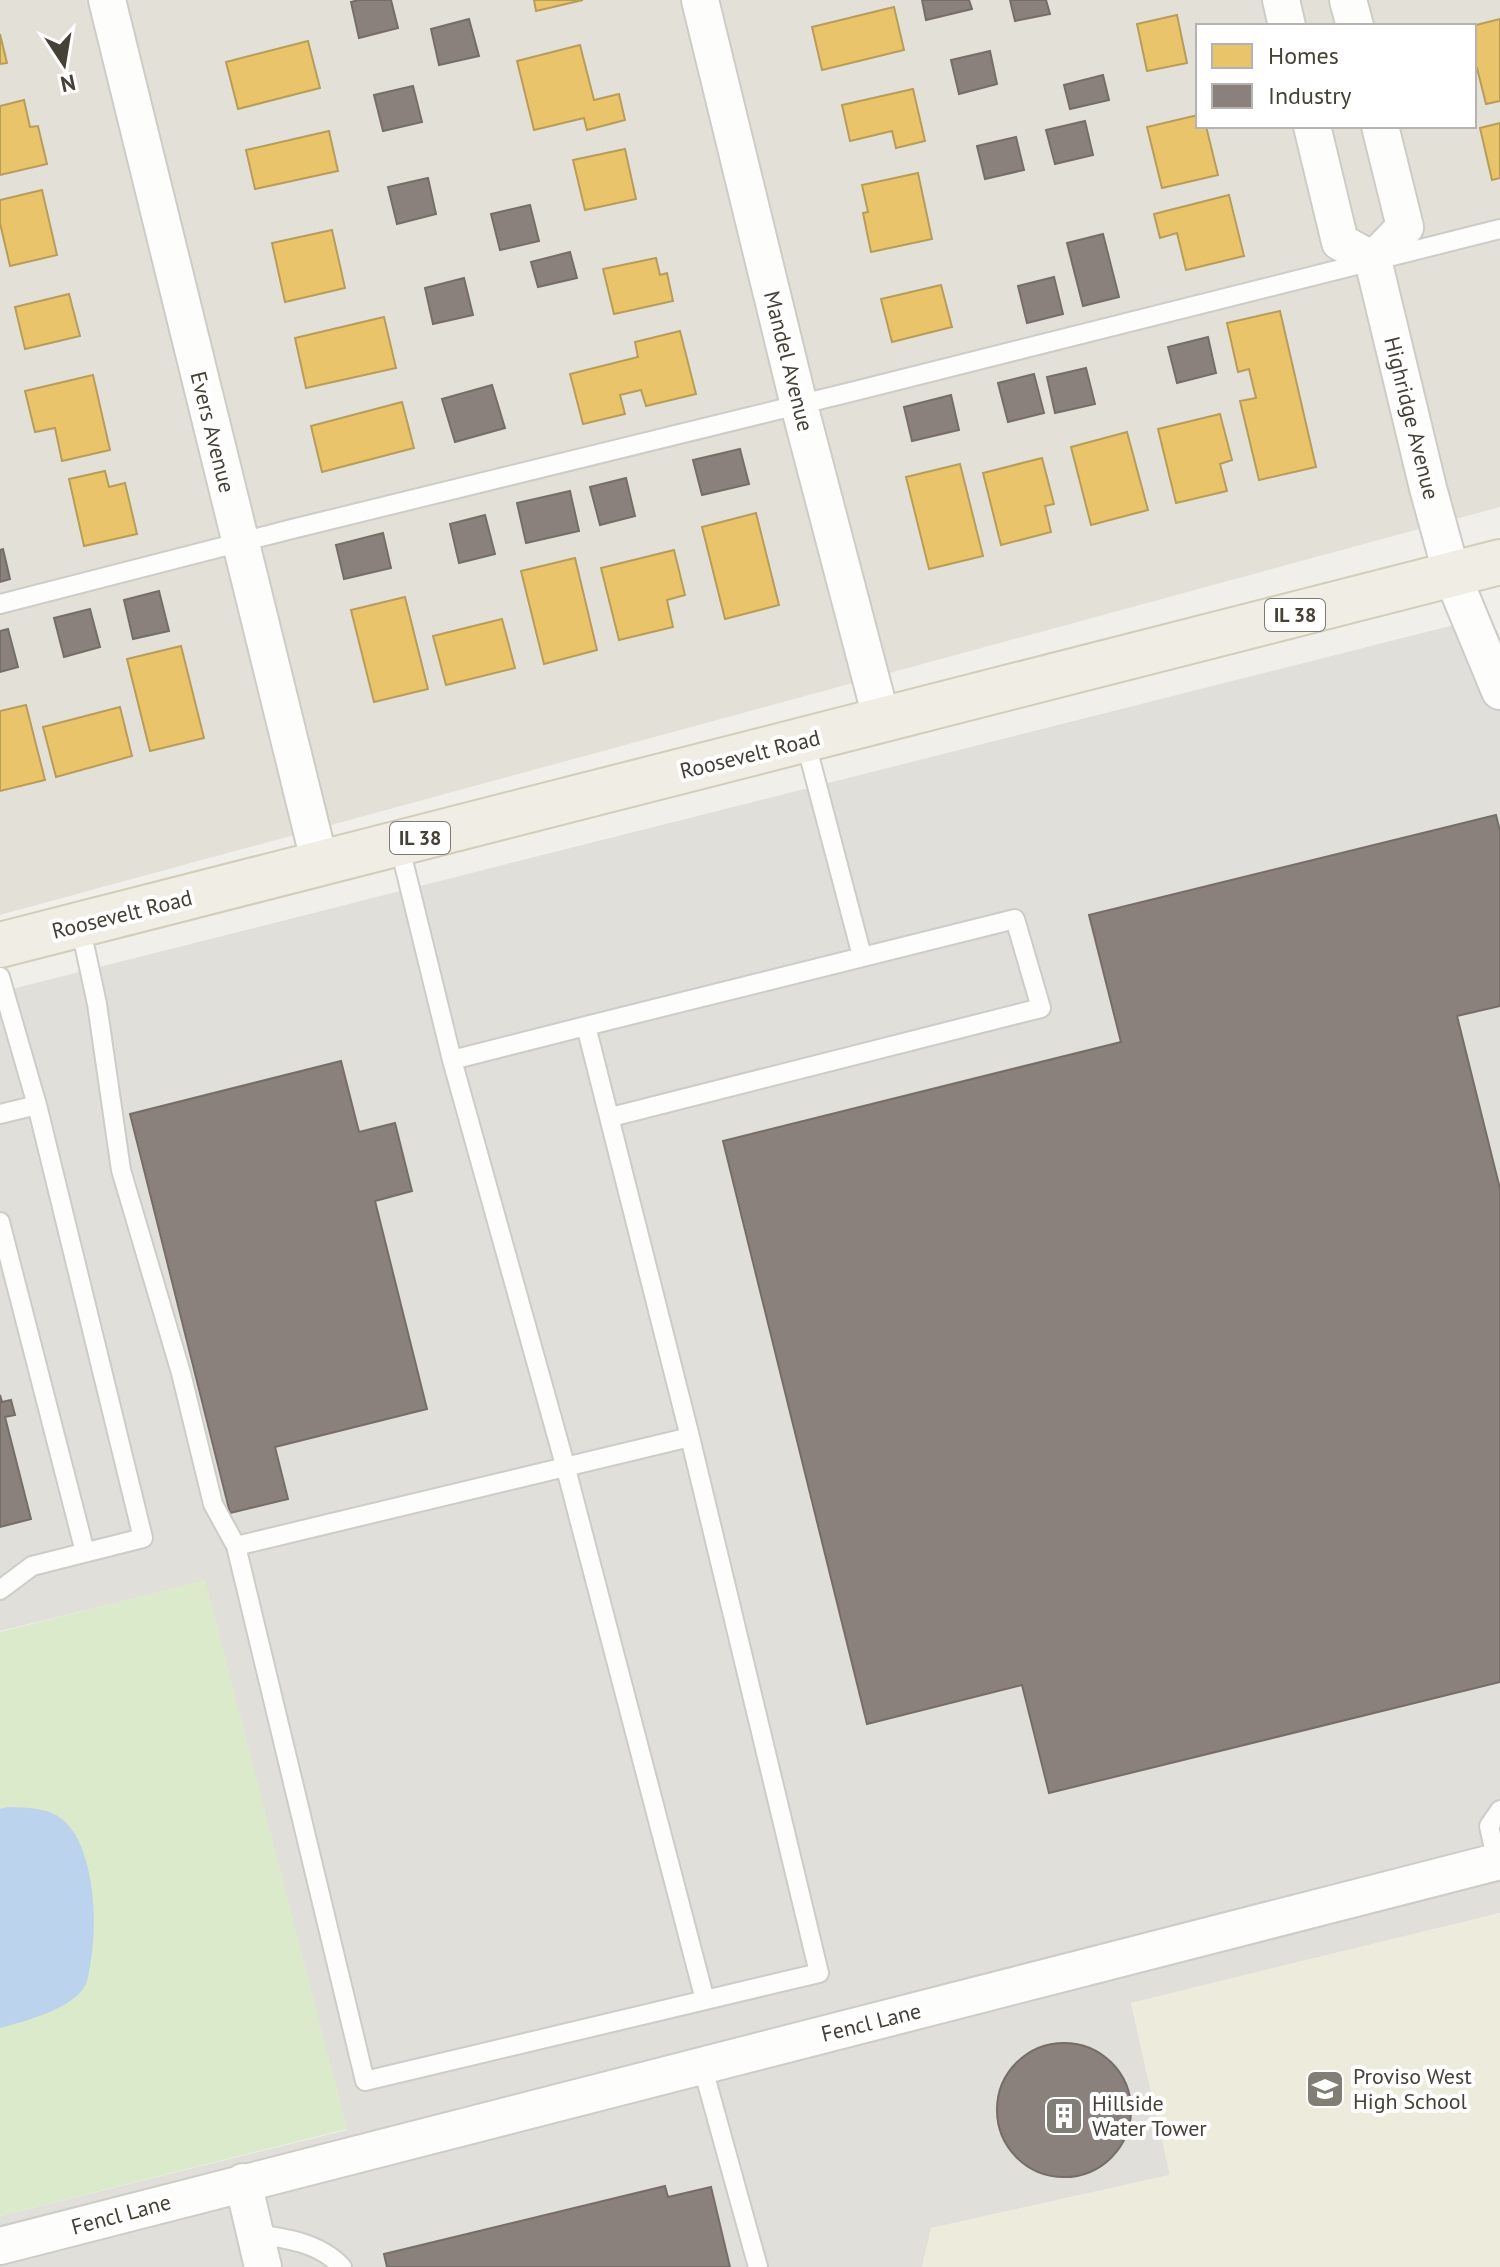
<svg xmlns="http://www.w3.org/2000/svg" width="1500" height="2267" font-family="'PT Sans',sans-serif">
  <rect width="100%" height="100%" fill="#f0efea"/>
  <path fill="#e3e1d7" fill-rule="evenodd" d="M0,0h1500v507l-1500,408zM1198,26h276v100h-276z"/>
  <path fill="#e1dfd9" d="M1490,616l10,22v1275l-369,90 39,172 -238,53 -10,39h-922v-51l347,-86 -142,-549 -205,50v-639z"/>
  <path fill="#edebdc" d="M1500,1913v354h-578l9,-39 239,-53 -39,-172z"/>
  <path fill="#daeacb" d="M205,1580l142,549 -347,87v-584z"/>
  <path fill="#bcd3ed" d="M8,1807c18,1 39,0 54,12 34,28 36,108 28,147 -1,5 -2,13 -4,18 -12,25 -61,37 -86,44v-219z"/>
  <path fill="#e9c46a" stroke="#b89d5a" stroke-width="2" d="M534,0h49l-47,11z
    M894,7l10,43 -82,20 -10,-43z
    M1177,15l10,48 -40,8 -10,-47z
    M1500,19v82l-14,3 -9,-36 -3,1v-43h-2z
    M0,34l7,29 -7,1z
    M308,41l12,47 -82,21 -12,-47z
    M580,45l14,55 25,-6 6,26 -38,10 -3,-12 -50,12 -17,-69z
    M913,89l12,52 -29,7 -4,-17 -42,10 -8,-36z
    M24,100l6,27 8,-1 9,38 -47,11v-69z
    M1198,115v11h8l12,49 -56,13 -15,-61z
    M1500,123v55l-8,2 -12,-52z
    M329,131l9,40 -83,18 -9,-39z
    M625,149l11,50 -51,11 -12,-50z
    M918,173l14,66 -61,13 -8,-39 5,-1 -6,-27z
    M42,190l15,65 -47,11 -10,-43v-23z
    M1229,195l15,61 -58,14 -9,-37 -17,5 -6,-24z
    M332,230l13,58 -60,14 -13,-59z
    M656,258l4,17 7,-2 6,28 -59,13 -11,-45z
    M941,285l11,42 -60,15 -11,-43z
    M69,294l11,42 -55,13 -10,-42z
    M1280,311l36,156 -57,13 -19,-79 16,-3 -7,-29 -11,3 -11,-49z
    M384,317l12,51 -90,20 -11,-50z
    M680,331l16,63 -50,12 -5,-16 -21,5 5,19 -42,10 -13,-50 68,-17 -3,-15z
    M93,375l17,75 -48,11 -7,-33 -20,4 -10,-41z
    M402,402l12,46 -92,24 -11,-46z
    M1220,414l12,46 -12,4 7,27 -51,12 -18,-74z
    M1127,432l21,78 -57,15 -20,-78z
    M1042,458l12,46 -9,2 6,26 -50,13 -18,-72z
    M960,464l23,92 -54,13 -23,-92z
    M105,471l4,16 16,-4 12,51 -53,12 -15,-67z
    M756,513l23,92 -54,14 -23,-92z
    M674,550l11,45 -18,5 6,27 -54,13 -18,-72z
    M575,558l22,92 -53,14 -23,-93z
    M405,597l23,92 -54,13 -23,-92z
    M502,619l13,49 -69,17 -13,-49z
    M181,646l23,92 -54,13 -23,-92z
    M26,705l19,75 -45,11v-80z
    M120,707l12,49 -76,21 -13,-50z"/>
  <path fill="#8a817c" stroke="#756e67" stroke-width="2" d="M359,0h32l7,28 -39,10 -8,-36z
    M922,0h47l3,9 -46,11z
    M1010,0h36l4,14 -35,7z
    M469,19l10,37 -40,9 -8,-36z
    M990,51l7,33 -38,10 -8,-34z
    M1103,75l6,25 -39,9 -6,-24z
    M413,86l9,36 -39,9 -9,-36z
    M1085,121l8,34 -38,9 -9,-34z
    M1016,137l8,33 -39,9 -8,-33z
    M428,178l8,36 -39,10 -9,-37z
    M530,205l9,36 -39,9 -9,-36z
    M1103,234l16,63 -36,9 -16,-63z
    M570,252l7,26 -39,9 -7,-25z
    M1054,277l9,37 -36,9 -9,-37z
    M464,278l9,37 -40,9 -8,-36z
    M1208,337l8,36 -39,10 -9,-36z
    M1086,368l9,36 -40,9 -8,-36z
    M1034,374l10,39 -36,9 -10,-39z
    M492,385l13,43 -50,14 -13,-43z
    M951,395l8,35 -47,11 -8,-34z
    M740,449l9,35 -47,11 -9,-35z
    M626,478l9,38 -35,9 -10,-38z
    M570,491l9,40 -53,12 -9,-40z
    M485,515l10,39 -36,9 -9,-39z
    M383,533l8,35 -47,11 -8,-34z
    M3,549l7,30 -10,3v-32z
    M159,591l10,40 -36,8 -9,-39z
    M90,609l10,38 -36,10 -10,-39z
    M8,629l10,38 -18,5v-41z
    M1496,815l4,16v175l-43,10 43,173v493l-451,111 -27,-108 -155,39 -144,-583 398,-99 -32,-127z
    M341,1061l18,71 36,-9 17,68 -37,10 52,208 -152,38 13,52 -58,14 -100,-399z
    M0,1395l2,7 9,-2 4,15 -10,2 26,102 -31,8z
    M997 2110a67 67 0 1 1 134 0a67 67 0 1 1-134 0Z
    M665,2186l3,11 43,-10 19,80h-343l-3,-13z"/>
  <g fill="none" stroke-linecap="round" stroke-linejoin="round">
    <defs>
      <path id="lane" d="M0,604l292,-75 563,-138 645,-162
        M805,740l57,216
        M399,844l53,216 113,405 140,535
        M80,925l17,79 24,166 60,203 32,131 23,42
        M0,977l37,128 -37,9
        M586,1026l429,-107 26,89 -430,109
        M452,1060l134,-34 104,411 129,536 -454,108 -129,-535 454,-109
        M0,1222l85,330
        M0,1590l32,-24 111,-28 -106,-433
        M1497,1862l-8,-36 11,-16
        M702,2065l56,202
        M255,2234c31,4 65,9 87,33"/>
      <path id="street" d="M107,0l213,864
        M700,0l99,405 83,316
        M1281,0l6,26
        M1348,0l7,26
        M1312,126l28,116 33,18 55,228 24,87 48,116
        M1373,260l32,-33 -25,-101
        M243,2182l20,85
        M0,2246l1500,-385"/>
      <path id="primary" d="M0,945l1500,-383"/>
    </defs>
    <use href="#lane" stroke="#ceccc7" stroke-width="22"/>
    <use href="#street" stroke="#ceccc7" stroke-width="40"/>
    <use href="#primary" stroke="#d1cdb8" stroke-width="48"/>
    <use href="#lane" stroke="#fdfdfc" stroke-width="18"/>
    <use href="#street" stroke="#fdfdfc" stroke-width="36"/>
    <use href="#primary" stroke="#f0eee4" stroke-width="44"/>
  </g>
  <defs>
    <symbol id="school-square" viewBox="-11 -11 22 22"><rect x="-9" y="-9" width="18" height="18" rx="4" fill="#817e75" stroke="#fff"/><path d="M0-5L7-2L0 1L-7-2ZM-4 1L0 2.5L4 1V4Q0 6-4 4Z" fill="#fff"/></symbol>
    <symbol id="building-square" viewBox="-11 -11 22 22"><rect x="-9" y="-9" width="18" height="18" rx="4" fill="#817e75" stroke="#fff"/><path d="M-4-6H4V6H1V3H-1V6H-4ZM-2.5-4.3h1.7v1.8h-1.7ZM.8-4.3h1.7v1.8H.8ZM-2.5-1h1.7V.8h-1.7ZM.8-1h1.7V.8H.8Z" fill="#fff"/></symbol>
  </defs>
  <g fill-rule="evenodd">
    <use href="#school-square" x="1303" y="2067" width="44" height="44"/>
    <use href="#building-square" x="1042" y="2094" width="44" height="44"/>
  </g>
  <g text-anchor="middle" stroke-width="8" stroke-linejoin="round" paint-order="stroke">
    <g fill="#fff" stroke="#7d7a72" stroke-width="2">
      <rect x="1265" y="599" width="60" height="32" rx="6"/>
      <rect x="390" y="822" width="60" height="32" rx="6"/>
    </g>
    <g font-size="20" font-weight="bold" fill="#454136">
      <text x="1295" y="622">IL 38</text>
      <text x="420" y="845">IL 38</text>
    </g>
    <g font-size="22" fill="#454136" stroke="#fff">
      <text transform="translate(789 361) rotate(76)" y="8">Mandel Avenue</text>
      <text transform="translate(1412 418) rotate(76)" y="8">Highridge Avenue</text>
      <text transform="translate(213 432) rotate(76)" y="8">Evers Avenue</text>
      <text transform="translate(750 754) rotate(-14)" y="8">Roosevelt Road</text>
      <text transform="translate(122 914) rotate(-14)" y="8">Roosevelt Road</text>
      <text transform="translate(871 2022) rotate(-14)" y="8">Fencl Lane</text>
      <text transform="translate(121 2214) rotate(-15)" y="8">Fencl Lane</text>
    </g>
    <g font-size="22" fill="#454136" stroke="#fff" text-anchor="start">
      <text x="1353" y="2084">Proviso West<tspan x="1353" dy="25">High School</tspan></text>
      <text x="1092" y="2111">Hillside<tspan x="1092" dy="25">Water Tower</tspan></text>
    </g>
  </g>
  <rect x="1196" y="24" width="280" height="104" fill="#ffffff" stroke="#b5b3af" stroke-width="2"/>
  <rect x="1212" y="44" width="40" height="24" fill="#e9c46a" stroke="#b5b3af" stroke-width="2"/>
  <text x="1268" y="64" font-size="24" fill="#454136">Homes</text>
  <rect x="1212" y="84" width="40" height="24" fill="#8a817c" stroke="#b5b3af" stroke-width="2"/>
  <text x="1268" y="104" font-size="24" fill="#454136">Industry</text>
  <g transform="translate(64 64) rotate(168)" stroke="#ffffff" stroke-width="6" paint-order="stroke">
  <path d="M0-6L14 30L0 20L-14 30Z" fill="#454136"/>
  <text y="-12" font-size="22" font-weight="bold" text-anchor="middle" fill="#454136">N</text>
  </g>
</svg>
